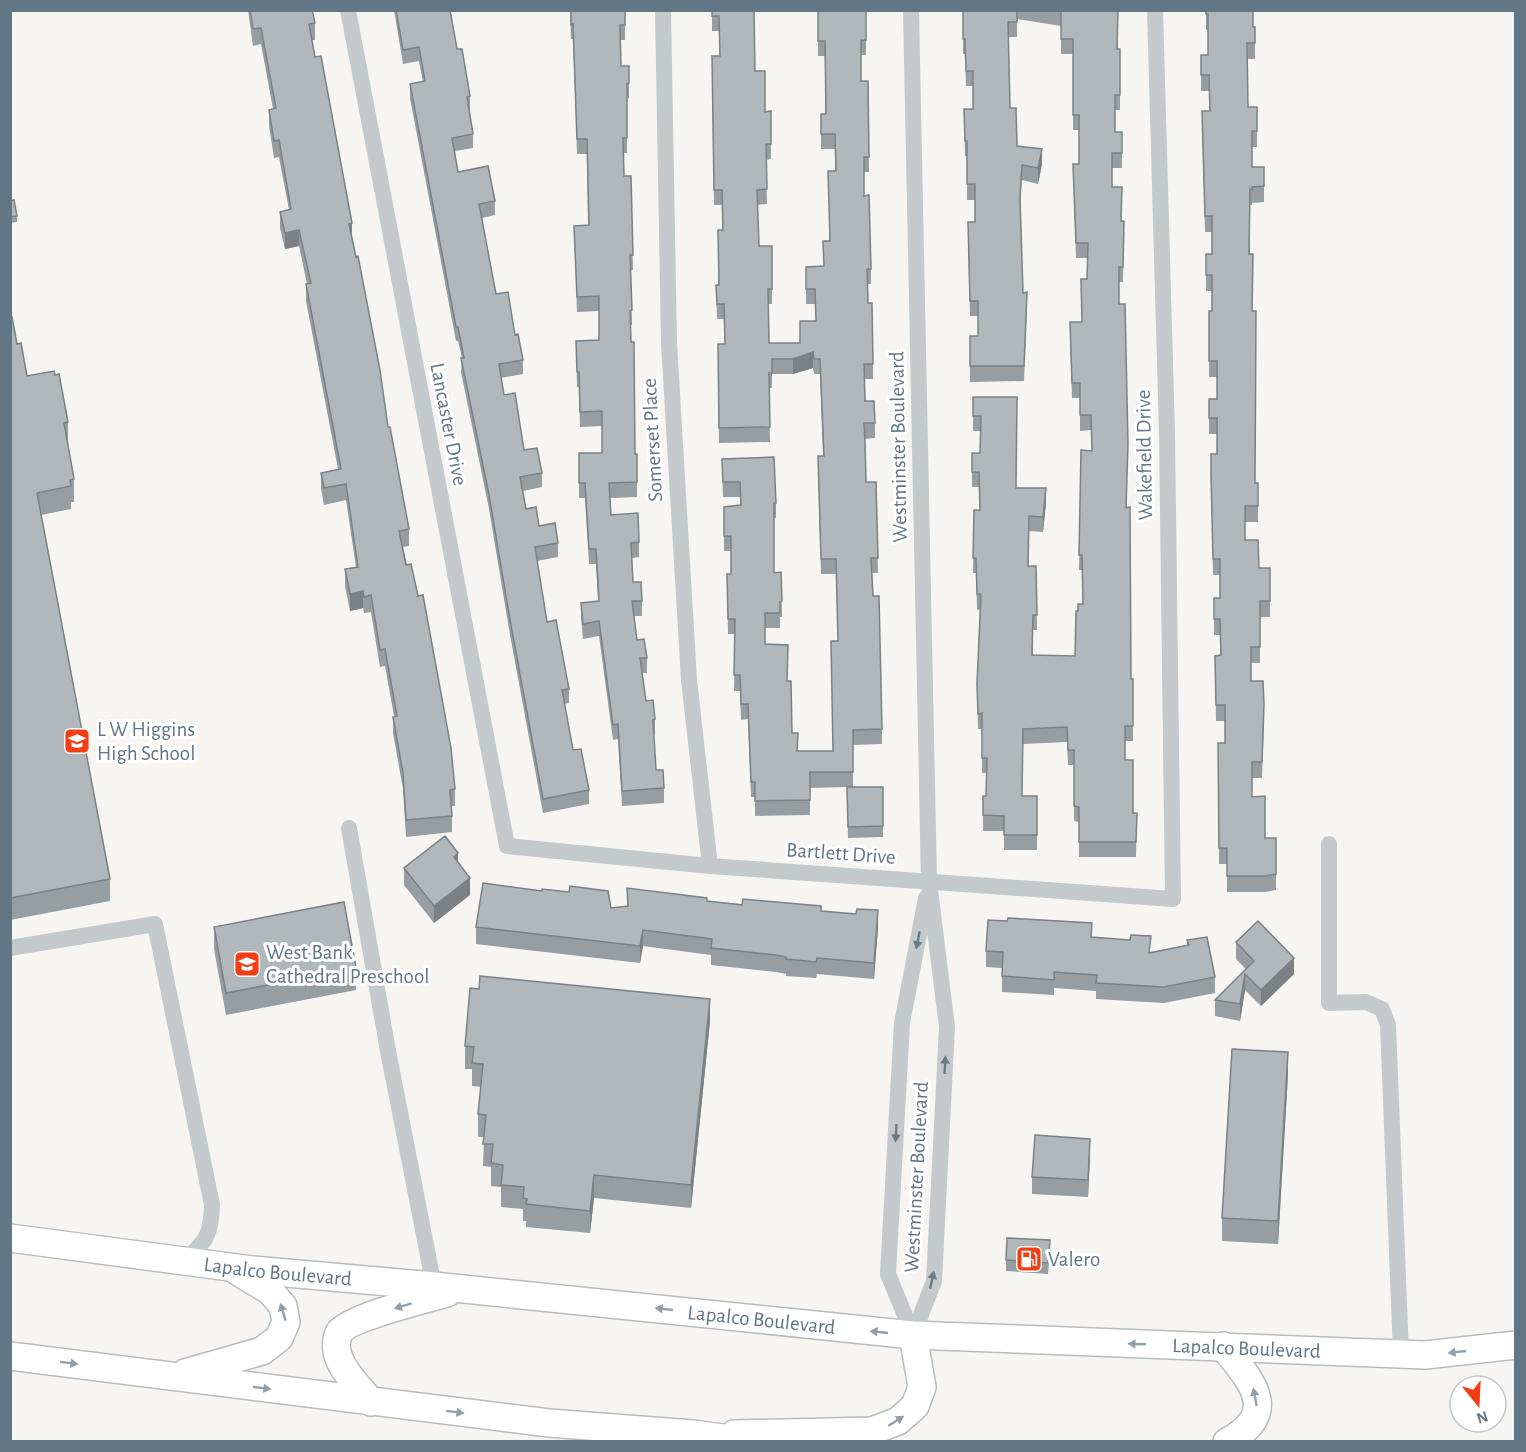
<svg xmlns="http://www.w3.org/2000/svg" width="1526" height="1452" font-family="'Alegreya Sans',sans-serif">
  <rect width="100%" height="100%" fill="#f6f5f1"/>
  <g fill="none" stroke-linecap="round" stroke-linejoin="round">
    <defs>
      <g id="primary">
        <path id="s1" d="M10,1238l242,32 182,16 479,49 512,20 91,-10"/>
        <path d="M1223,1346c28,35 59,66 4,96"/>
        <path d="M10,1356l539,67 144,11 59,8"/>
        <path d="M185,1373l77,-22 17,-13 7,-16 -3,-16 -13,-15 -33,-20"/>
        <path d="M371,1402c-12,-15 -30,-32 -34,-50 -1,-6 -1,-13 2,-19 9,-15 87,-34 108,-40"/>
        <path d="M734,1434l138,-3 26,-10 17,-15 7,-19 -9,-52"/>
      </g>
    </defs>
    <use href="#primary" stroke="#b7bcbf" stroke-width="30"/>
    <path stroke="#c4c9cb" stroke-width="16" d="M348,10l159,836 203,20 463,33 -6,-466 -12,-423
      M663,10l6,333 20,337 21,186
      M911,10l18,872 18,145 -13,254 -21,54
      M349,828l39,223 46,235
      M1329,844v159l37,-1 16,7 6,16 13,329
      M10,948l145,-24 57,281c-1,32 -6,35 -28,57
      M913,1335l-25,-61 14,-251 24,-125"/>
    <use href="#primary" stroke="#fff" stroke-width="27"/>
  </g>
  <path fill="#979ea2" d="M248,10h64l3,13v17h-3l40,197 36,190 21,102v17l-6,1 52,242v17h-3v26l-46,5 -3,-48 -10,-56v-16l1,-1 -9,-50 -5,1 -9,-55 -7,1 -1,-5 -13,3 -5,-25v-17l11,-2 -10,-67 -22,5 -3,-16v-16l17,-4 -32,-168v-17h1l-8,-38 -14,3 -5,-21v-16l9,-2 -10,-53 -5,1 -5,-32v-16l4,-1 -12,-65 -8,2z
    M394,10h56l7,39 13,47v14h-1l4,24v14l-18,3 3,21 37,29v14l-13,3 14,76 19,41 8,25v14l-22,4 3,17 20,55 18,23v14l-19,4 3,18 13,17 19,17v14l-21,4 10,61 22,67v14l-5,1 9,46 16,40v14l-46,9 -33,-178 -21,-126 -28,-137 1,-14 -4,-17h-2l-46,-243v-14l13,-2 -4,-21 -16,3z
    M570,10h55v30h-5l1,26h8v32h-2v55h-4l1,23h7l2,94h-2l1,55h-2l5,129h2v43l-27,1 1,17 28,27v15l-7,1 1,24 9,19v15h-8l3,24 10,18v15h-5l4,28 9,18v15l-1,1 2,35 8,18v15l-42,3 -4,-67 -5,1 -14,-104 -16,3 -2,-21v-15l17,-2 -2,-37h-7l-4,-66h-6v-45h23v-27l-22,1 -1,-40h-2l-1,-46 23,-1v-29l-22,1 -3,-86 14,-1 -1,-71h-10l-4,-115h-2z
    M712,10h42l1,61 10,41 6,-1v48l-5,1 1,44 -10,1 2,41h13v58h-3v39h31l16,-22 -1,-17h-9v-37l18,-1 5,-25 6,-70v-22h-14v-35h4v-58h-7v-45l48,-1v45h-5v26h7l1,91h-5v24l7,73v15h-4l1,19 5,61v15h-9l1,22 10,22v15l-11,1 2,43h10l2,91h-6l10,156v15l-29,1v42h30v50l-35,1 -1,-51 -37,1v27l-55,1v-19h-4l-3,-78 -7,1 -1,-29h-6l1,-57h-7l-1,-60h4v-23h-7v-44l16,-2v-8h-17l-1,-38 54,44v15h-2v55l7,-1 1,45h-2v11h-15v16l22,37 5,52 6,18h35l5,-110 -2,-67h-15l-3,-103 5,-15 -3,-82h-6l-1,-6 -20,6h-21v14h-3l1,54 -51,1 -1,-99h7l-1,-25h-7l-1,-34h2l4,-55v-25h-8l-2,-133 8,-16 -1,-25h-7z
    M963,10h155v39h2v61h-5v22h7v36h-10v19l9,34h3l-1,61h-4v22l8,203 4,172 2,47v15h-8v19l8,53h4l-1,44h-57v-35l-5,-1v-56h-6l-1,-23 -44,2 -1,52h15v54h-33v-19h-21v-35h3l1,-23h-5v-44h-4l-1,-45 3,-75 -3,1 -1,-37h-3l1,-63h6l-1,-23h-7v-19l8,-15 1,-22h-8v-34l43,91 30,15 -3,29 -14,-1 -1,35h8l1,64h-4v25l42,1 3,-45 5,-7 -1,-34h-3l2,-120 11,1 -1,-21 -11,1v-33h-8l-2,-61 12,-15 5,-43 1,-21h-12l-3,-94h6v-34h-6v-76h-12v-28l-44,-7v18h-9l2,71 7,38 25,18 -4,20 -16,-4 -2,26 3,87 4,15 -3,73 -54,1v-46h8v-20h-8l-2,-79 7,-15v-22h-8v-44h-2l-1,-47h9v-23h-7l-1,-32h-2z
    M1206,10l49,17v32h-8l1,48h9v40h-5v20h12v35l-12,1v2h-2v49l2,57 3,172h3v39h-13v18l14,28h11v49h-10v46h-9v18l13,39 -2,58h-10v19l13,41h11v52l-11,2h-38v-28h-8l-1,-121h7v-22h-9l-1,-65 5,-1v-20h-6v-37h6v-23h-7l-2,-100 6,-21v-20h-8v-16l8,-19v-22h-8v-66h3v-20h-6v-37h6v-22h-7l-3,-105 7,-16v-20h-8v-36h7v-25h-2z
    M10,201l7,15v6l-7,1z
    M10,317l7,27 10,32 41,46v22l6,35v23h-3v7l-30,6 69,364v22l-100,19z
    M458,863l12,32 -36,28 -30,-38v-17z
    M627,888l80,13 114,10 57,16 -4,52 -57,-5 -1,4 -30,-2v-2l-10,-2 -65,-7v-10l-68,-9 -3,17 -164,-19v-17l151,-21z
    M214,927l142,41v22l-130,25 -12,-66z
    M1092,937l59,15 36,-7v-5l28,37v16l-51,10 -68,-4v-8l-42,-3v7l-52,-3v-24l-16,-1v-16z
    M1236,942l58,32 -33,32 -16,-16 -5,31 -25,-5v-16l31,-31 -10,-10z
    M710,1021l-19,187 -97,-10 -4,35 -64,-6v-6h-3v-12l-22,-2v-20l-10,-1v-19l-8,-1 1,-29h-6v-23l3,-27 -9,-1v-17h-7v-23z
    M1288,1074l-10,170 -56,-3v-23z
    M1090,1156l-2,41 -56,-3v-17z
    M1050,1252l-2,22 -42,-3v-11z"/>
  <path fill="#7b8184" d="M1042,149v15l-4,20v-16z
    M352,223v17l-3,-16z
    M299,230v16l-14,3v-16z
    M813,352v16l-20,6v-15z
    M1046,488v15l-3,29v-15z
    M363,591v17l-13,3v-17z
    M458,853v18l-4,-14z
    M470,878v17l-36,28v-17z
    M878,910v17l-4,52v-16z
    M643,930v16l-3,17v-17z
    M1294,958v16l-33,32v-16z
    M1245,974v16l-5,31v-17z
    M710,999v22l-19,187v-23z
    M1288,1052v22l-10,170v-23z
    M1090,1139v17l-2,41v-17z
    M594,1175v23l-4,35v-22z"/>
  <path fill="#b0b8bc" stroke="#7b8184" stroke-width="1.5" d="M250,10h62l3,13 -6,1 6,33 6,-1 31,167 -3,1 7,33 2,-1 22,114 8,57h2l19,102 -10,2 7,34 5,-1 7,32 5,-1 28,153 4,41 -5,1 2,26 -46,4 -3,-47 -10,-56 4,-1 -12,-67 -5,1 -9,-55 -7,2 -1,-6 -13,3 -5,-25 13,-2 -12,-83 -22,4 -3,-15 20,-4 -35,-185 5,-1 -12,-53 -14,3 -5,-21 11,-3 -12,-69 -5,1 -5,-31 7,-2 -15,-80 -8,1z
    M396,10h54l7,39h5l8,47 -3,1 6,37 -21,4 6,34 30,-6 7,35 -16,3 17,90 12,-2 7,43 3,-1 5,26 -24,4 5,31 11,-2 9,57 13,-2 5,25 -22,4 6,32 10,-2 3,19 16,-3 3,20 -23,4 12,75 9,-2 13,69 -7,1 11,60 8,-1 8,41 -46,9 -33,-179 -21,-125 -28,-137h3l-6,-31h-2l-46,-243 15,-3 -6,-34 -16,3z
    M571,10h54v15h-5l1,41h8v17l-2,1v54h-4l1,38h7l2,79h-3l2,55 -2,1 1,31h3l1,112h2v28l-28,1 2,32 27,-2 1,29 -8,1 2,39h8l1,19h-10l5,39 7,-1 3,19h-7l6,43 7,-1 2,19 -2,1 3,50h7l1,18 -42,3 -4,-67 -5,1 -14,-104 -16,3 -2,-21 18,-2 -3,-52h-7l-4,-66h-6v-30h23v-42l-22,1 -1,-40h-2l-1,-31 23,-1v-44l-22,1 -3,-71 15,-1 -2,-86h-10l-4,-115 -2,1z
    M712,10h42l1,61h10v41l6,-1v33h-5l1,45 -10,1 2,56h13v43h-4l1,54h31v-22h16l-1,-32h-9v-22l18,-1 -1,-25h7l-2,-70h8l-1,-37h-14v-20h5l-1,-73h-7v-30l48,-1v30h-5v41h7l1,76h-5v39l5,-1 2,74h-4l1,34h4l1,61h-9l1,37h9l1,22h-11l1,18 1,41h10l2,76h-7l2,38h6l3,133 -29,1v42h-43v28l-55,1v-19h-4l-3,-78h-7l-1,-29h-6l1,-56h-7l-1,-45h4v-38h-7v-29l17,-2 -1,-23h-17l-1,-23 52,-2 2,46h-2v70l7,-1 1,29 -2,1v11h-15v31l23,1 -1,36h4l1,52h6l-1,18h36l-2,-110h7l-2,-82h-15l-3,-103h6l-4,-97h-6l-1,-7 -20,7h-21v14h-3l1,54 -51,1 -1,-84h7l-1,-40h-7l-1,-19h3l-1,-55h5l-1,-40h-8l-2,-134h8l-1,-40h-7z
    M963,10h54v12h-9l2,86h6l1,38 25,3 -4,19 -16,-3 -2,32 3,96 4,-1 -3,74h-54v-30h8v-35h-8l-2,-79h7v-38h-8v-43h-2l-1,-32h9v-38h-7l-1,-32h-2z
    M1118,10l-1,39h3v46h-5v37h7v21h-10v34h10l-1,34h3l-1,46h-4v37h6l3,140 -2,64 4,-1 1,172h2v47h-8v34h8v53h4l-1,29h-57v-35l-5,-1v-56h-6l-1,-23 -44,2 -1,67h15v39h-33v-19l-21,-1v-19h3l1,-38h-5v-45l-4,1 -1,-30 4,-90h-4l-1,-36h-3l1,-48h6l-1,-38h-7v-19h8l1,-37h-8v-19h44l-1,91h30l-3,29 -14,-1 -1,50h8l1,49h-4l-1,40 43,1 1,-45h2v-7h5l-1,-49h-3l2,-105 11,1 -1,-36h-11v-32h-8l-2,-61h12l-1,-43h6l1,-36h-12l-3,-79h6v-49h-6v-76h-12v-29z
    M1206,10h47v17h2v16h-8l1,64h9v24h-5v36h12v19l-12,1v2h-2l-1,65h4l-1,57h4l-1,172h3v23h-13v34h13l1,28h11v33h-10v46h-9v34h12l1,23 -2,58h-10v35l13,-1v42h11v36l-11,2h-38v-28h-8l-1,-105h7v-38h-9l-1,-49 6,-1 -1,-36h-6v-21h6v-39h-7l-2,-84v-21h6v-36h-8v-19h8v-38h-8v-50h3v-36h-6v-21h6v-38h-7l-3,-105h8l-1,-36h-8v-20h7v-41h-2z
    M14,200l3,16 -7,1v-16z
    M10,317h2l5,27 4,-1 6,33 27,-5 1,4 4,-1 9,48 -4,1 10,56 -4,1 1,6 -34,7 73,386 -100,19z
    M847,787h36v39l-35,1z
    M445,836l13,17 -4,4 16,21 -36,28 -30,-38z
    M483,883l59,8v-2l27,3 1,-6 38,5 3,17 17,-2 -1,-18 80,10v3l35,4 1,-6 78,7v5l35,3 1,-5 21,1 -4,53 -57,-5 -1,4 -30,-3v-2l-10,-2 -65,-7 1,-9 -69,-9 -3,16 -164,-19z
    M344,902l12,66 -130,25 -12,-66z
    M1008,918l84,5 -1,14 39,3 1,-5 20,1 -2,17 40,-8 -2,-5 20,-3 8,40 -51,10 -68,-4 1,-8 -43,-3v8l-52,-4 1,-24 -17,-1 2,-31 19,1z
    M1258,921l36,37 -33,32 -16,-16 -5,30 -25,-4 39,-39 -18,-19z
    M480,976l230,23 -19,186 -97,-10 -4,36 -64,-7 1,-5 -4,-1 1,-11 -23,-2 2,-20 -12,-2 2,-19h-10l3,-29 -8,-1 5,-50 -11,-1 2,-16 -9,-1 5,-58 9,1z
    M1232,1049l56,3 -10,169 -56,-3z
    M1035,1135l55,4 -2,41 -56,-3z
    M1007,1238l43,2 -2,23 -42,-3z"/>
  <defs><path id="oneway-solid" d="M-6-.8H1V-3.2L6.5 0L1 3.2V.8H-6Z" transform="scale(1.5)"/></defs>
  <g fill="#677b88">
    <use href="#oneway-solid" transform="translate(918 940) rotate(101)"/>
    <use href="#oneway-solid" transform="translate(945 1065) rotate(-87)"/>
    <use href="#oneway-solid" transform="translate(896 1133) rotate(93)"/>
    <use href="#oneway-solid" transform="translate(932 1280) rotate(-78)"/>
  </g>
  <g fill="#91a0aa">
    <use href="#oneway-solid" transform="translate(403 1306) rotate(163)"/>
    <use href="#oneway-solid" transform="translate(664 1309) rotate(-174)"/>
    <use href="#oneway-solid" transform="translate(283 1312) rotate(-107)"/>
    <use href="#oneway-solid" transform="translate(879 1332) rotate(-174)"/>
    <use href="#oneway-solid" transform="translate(1137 1344) rotate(-178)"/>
    <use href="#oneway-solid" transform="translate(1457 1352) rotate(174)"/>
    <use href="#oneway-solid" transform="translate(69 1363) rotate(7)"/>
    <use href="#oneway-solid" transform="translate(262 1388) rotate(7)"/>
    <use href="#oneway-solid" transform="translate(1255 1397) rotate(-100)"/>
    <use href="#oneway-solid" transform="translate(455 1412) rotate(7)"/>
    <use href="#oneway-solid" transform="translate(896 1421) rotate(-32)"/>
  </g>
  <defs>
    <symbol id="school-square" viewBox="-11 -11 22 22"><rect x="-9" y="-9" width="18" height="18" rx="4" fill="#f33d14" stroke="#fff"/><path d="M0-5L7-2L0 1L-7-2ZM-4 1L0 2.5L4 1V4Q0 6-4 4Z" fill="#fff"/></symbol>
    <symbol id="fuel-square" viewBox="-11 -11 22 22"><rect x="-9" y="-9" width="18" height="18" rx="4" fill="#f33d14" stroke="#fff"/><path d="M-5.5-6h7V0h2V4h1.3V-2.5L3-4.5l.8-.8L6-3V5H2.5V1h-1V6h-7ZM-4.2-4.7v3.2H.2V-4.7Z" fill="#fff"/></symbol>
  </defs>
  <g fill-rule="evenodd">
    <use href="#school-square" x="62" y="726" width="30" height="30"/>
    <use href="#school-square" x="232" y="949" width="30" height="30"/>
    <use href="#fuel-square" x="1014" y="1244" width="30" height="30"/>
  </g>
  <g text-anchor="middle" stroke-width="6" stroke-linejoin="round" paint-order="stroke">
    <g font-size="21" fill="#627785" stroke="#fff">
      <text transform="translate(449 424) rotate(79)" y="7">Lancaster Drive</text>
      <text transform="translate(652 440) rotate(-93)" y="7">Somerset Place</text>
      <text transform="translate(898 447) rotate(-91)" y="7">Westminster Boulevard</text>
      <text transform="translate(1144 455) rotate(-91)" y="7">Wakefield Drive</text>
      <text transform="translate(841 853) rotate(4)" y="7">Bartlett Drive</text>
      <text transform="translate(916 1177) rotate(-87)" y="7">Westminster Boulevard</text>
      <text dy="7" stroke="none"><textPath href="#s1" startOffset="270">Lapalco Boulevard</textPath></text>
      <text dy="7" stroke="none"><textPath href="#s1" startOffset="756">Lapalco Boulevard</textPath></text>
      <text dy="7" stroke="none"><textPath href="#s1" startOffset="1242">Lapalco Boulevard</textPath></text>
    </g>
    <g font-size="21" fill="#627785" stroke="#fff" text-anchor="start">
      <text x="97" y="736">L W Higgins<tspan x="97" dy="24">High School</tspan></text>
      <text x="266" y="959">West Bank<tspan x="266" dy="24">Cathedral Preschool</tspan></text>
      <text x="1048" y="1266">Valero</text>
    </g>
  </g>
  <rect width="1526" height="1452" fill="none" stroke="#627785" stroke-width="24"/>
  <g transform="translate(1478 1404) rotate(162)"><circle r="28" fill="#ffffff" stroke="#c0c9ce" stroke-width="1.5"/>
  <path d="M0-4.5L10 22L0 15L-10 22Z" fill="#f33d14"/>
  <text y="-9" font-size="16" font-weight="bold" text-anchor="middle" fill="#627785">N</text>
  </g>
</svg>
